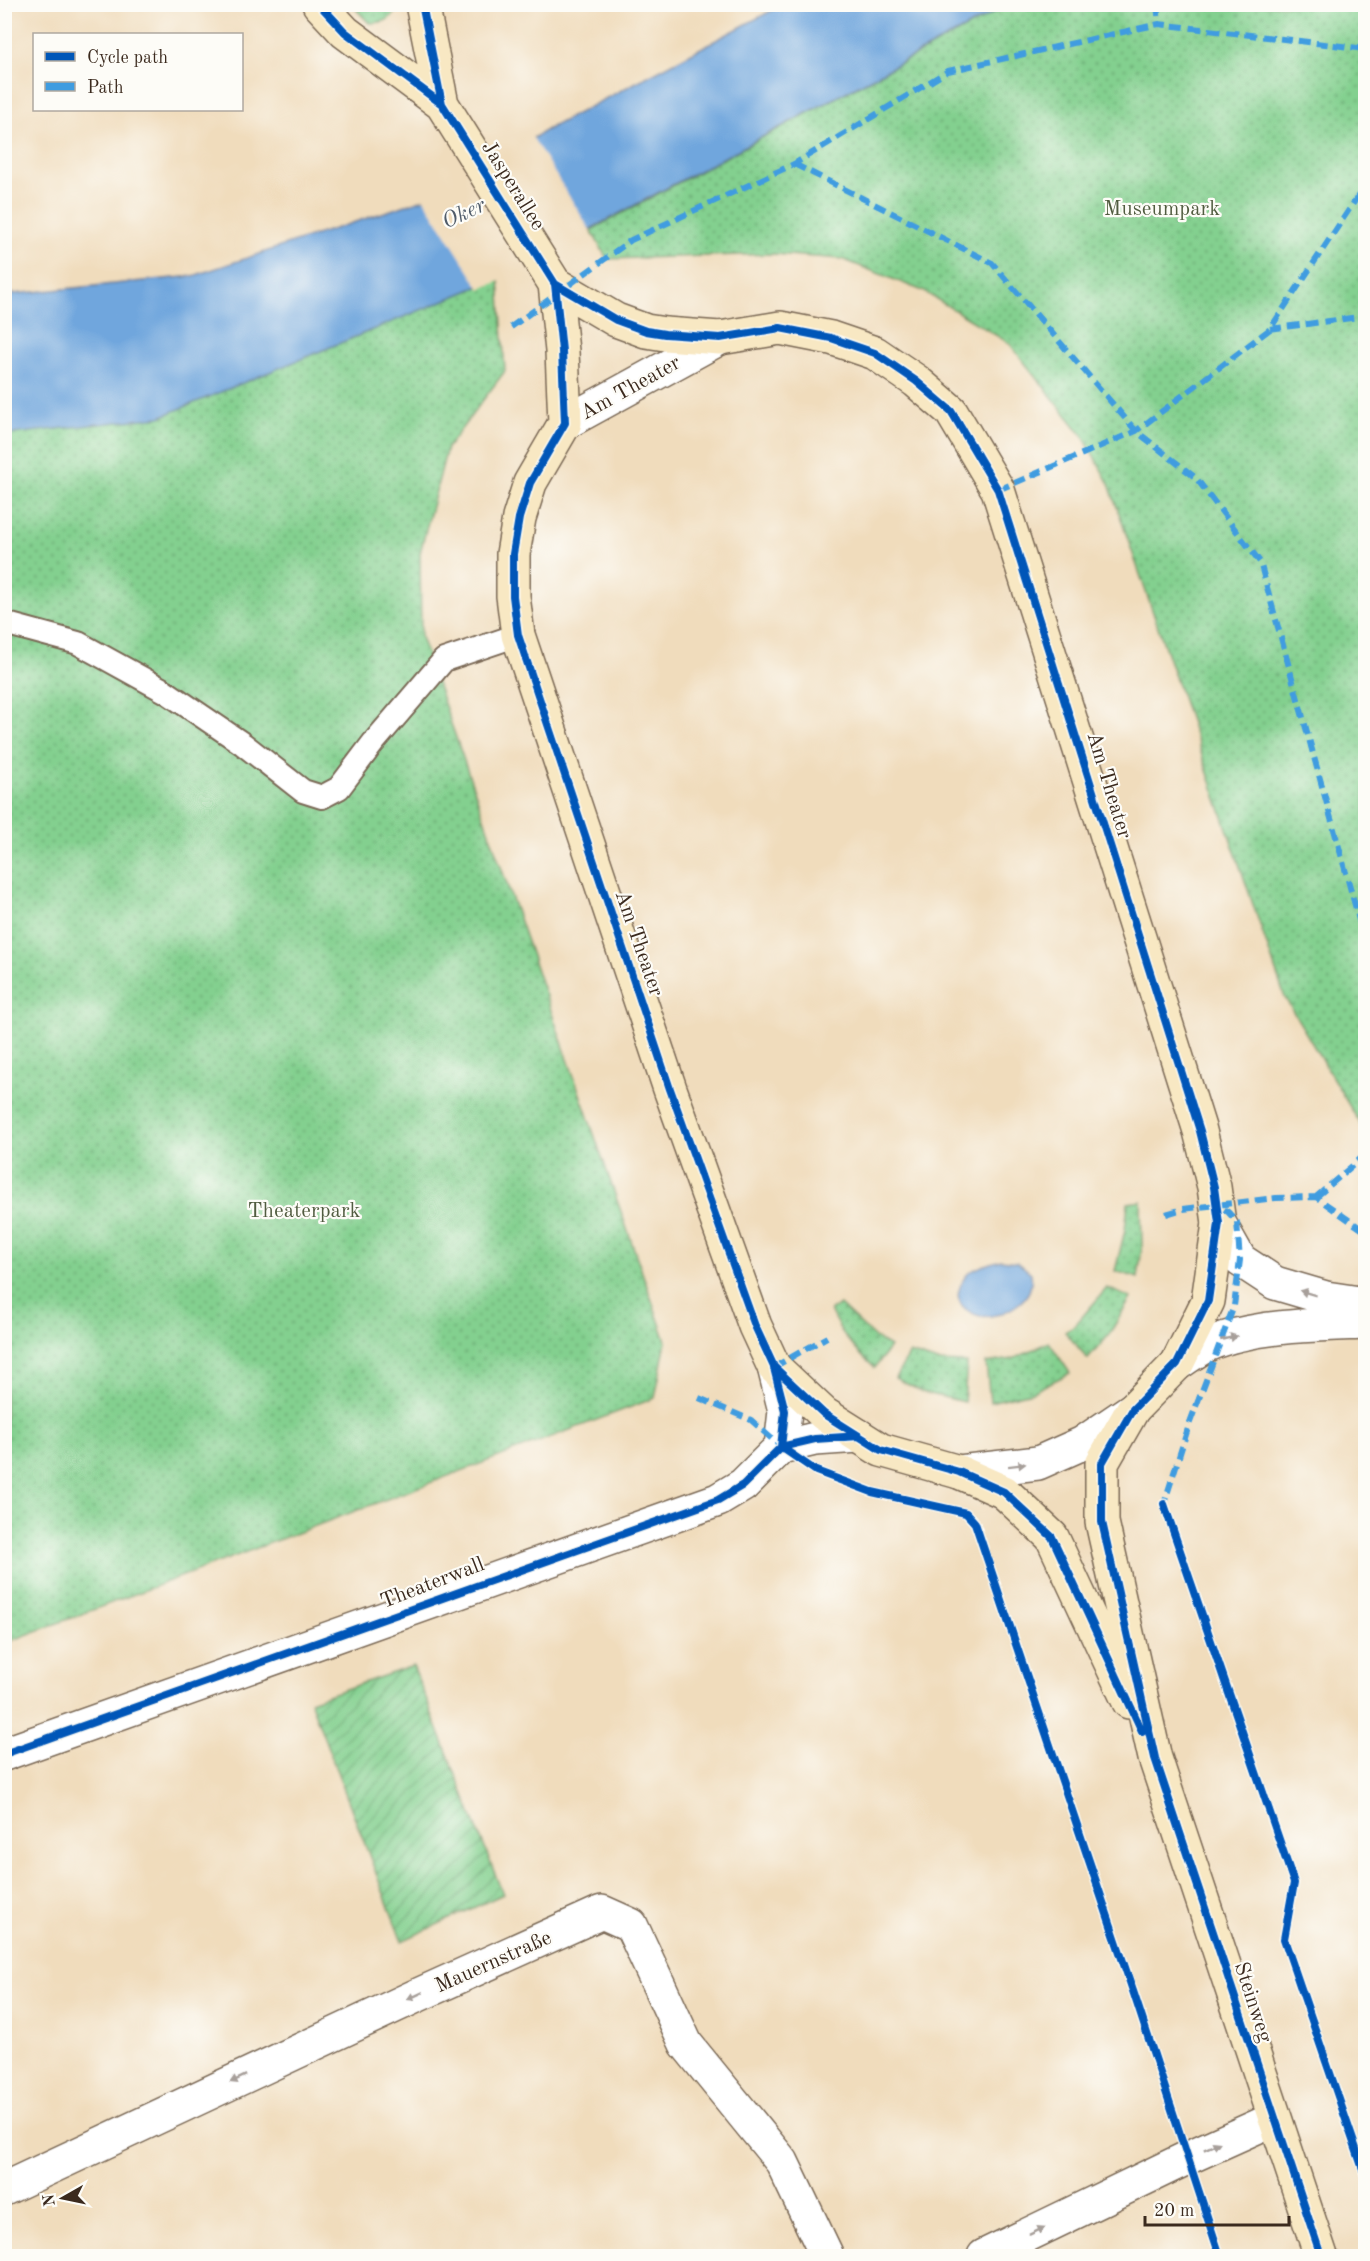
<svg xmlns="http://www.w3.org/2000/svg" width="1370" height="2261" font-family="'Old Standard TT',serif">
  <defs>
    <pattern id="grass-dots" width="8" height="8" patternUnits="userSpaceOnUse" patternTransform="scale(1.5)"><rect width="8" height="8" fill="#83d08f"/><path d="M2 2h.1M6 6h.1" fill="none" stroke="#6ca974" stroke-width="1.8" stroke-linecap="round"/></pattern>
    <pattern id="garden-furrows" width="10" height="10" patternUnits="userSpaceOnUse" patternTransform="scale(1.5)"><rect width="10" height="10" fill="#83d08f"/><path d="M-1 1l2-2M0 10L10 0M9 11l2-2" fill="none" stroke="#6ca974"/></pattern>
  </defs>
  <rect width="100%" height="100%" fill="#fdfcf7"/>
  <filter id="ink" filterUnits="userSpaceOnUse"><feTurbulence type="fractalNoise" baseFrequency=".0167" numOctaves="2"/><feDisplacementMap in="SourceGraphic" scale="12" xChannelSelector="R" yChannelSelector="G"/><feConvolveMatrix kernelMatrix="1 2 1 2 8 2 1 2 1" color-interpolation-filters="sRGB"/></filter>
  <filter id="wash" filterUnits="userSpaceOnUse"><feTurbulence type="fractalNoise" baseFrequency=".008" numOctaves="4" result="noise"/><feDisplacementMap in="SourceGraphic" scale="24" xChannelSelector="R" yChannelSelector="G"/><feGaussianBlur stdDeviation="1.35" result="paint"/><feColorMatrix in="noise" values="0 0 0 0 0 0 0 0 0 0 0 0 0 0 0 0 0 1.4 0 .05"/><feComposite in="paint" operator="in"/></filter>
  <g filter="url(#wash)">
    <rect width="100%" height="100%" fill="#f0dcbc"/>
    <path fill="url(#grass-dots)" stroke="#5f7d56" stroke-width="1.5" d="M352,5h44l1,3c-6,13 -14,15 -28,15z
      M1008,5h357v1127l-80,-134 -176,-514 -26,-48 -74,-93 -86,-52 -81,-32 -68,-5 -167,5 -16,-29z
      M499,278l6,93 -58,77 -27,105 1,84 245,704 -11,57 -650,245v-1211z
      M1141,1201l1,46 -4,31 -23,-7 10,-41 3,-27z
      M1107,1288l24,10 -23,38 -20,23 -23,-27 11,-8z
      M840,1305l35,33 15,9 -15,21c-19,-16 -35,-35 -45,-58z
      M1049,1342l21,31 -38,19 -42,10 -4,-39 27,-4z
      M910,1353l28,9 29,1 -3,39 -42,-10 -27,-14z"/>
    <path fill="url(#garden-furrows)" stroke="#5f7d56" stroke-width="1.5" d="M413,1666l90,228 -101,47 -92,-240z"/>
    <path fill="#6fa6dd" stroke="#55687e" stroke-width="1.5" d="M782,5h226l-509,273 -339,139 -155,18 -1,-140 189,-19 249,-83 106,-64z
      M1001,1260l16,2 14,11c2,14 -2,23 -14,32 -7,5 -17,10 -26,11 -16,3 -39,-10 -31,-29 2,-6 5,-11 10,-15 9,-6 20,-9 31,-12z"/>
    <path fill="#f0dcbc" d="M531,135l61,98 -92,48 -20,8 -58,-93 18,-6z"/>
  </g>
  <g filter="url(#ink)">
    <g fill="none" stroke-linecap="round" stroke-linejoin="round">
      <defs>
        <path id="lane" d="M4,623l74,20 87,48 78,53 60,47 19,6 17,-9 34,-45 71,-83 74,-25"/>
        <path id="street" d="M565,423l155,-85
          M1219,1223l21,37 35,23 51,15 40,6
          M1177,1364c11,-7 21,-15 32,-20 45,-19 108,-19 157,-21
          M781,1447l34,-8 44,-3
          M959,1472l79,-9 45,-20 50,-34
          M4,1754l714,-254 25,-15 38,-38 4,-36 -11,-44
          M4,2189l412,-193 186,-84 29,13 55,119 96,118 45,94
          M984,2256l203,-98 87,-39"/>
        <path id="secondary" d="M319,4l26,28 97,72
          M422,4l20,100 113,180 7,67 3,72 -35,60 -11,35 -6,36v42l5,39 152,454 85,237 19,41 50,47 57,36 78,22 45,20 48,45 77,165
          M555,284l61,36 30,11 19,3 55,4 60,-10 51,10 44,15 41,28 35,30 47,79 202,641 14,56 5,36 -11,78 -31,63 -44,45 -31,54v59l53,236 166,498"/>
      </defs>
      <use href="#lane" stroke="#7a6855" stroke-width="26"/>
      <use href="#street" stroke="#7a6855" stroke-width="36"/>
      <use href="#secondary" stroke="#7a6855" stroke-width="36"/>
      <use href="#lane" stroke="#fff" stroke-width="22"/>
      <use href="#street" stroke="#fff" stroke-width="33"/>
      <use href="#secondary" stroke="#f8e8c3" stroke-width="33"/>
      <path stroke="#3f9ce0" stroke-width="6" stroke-dasharray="12 6" stroke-linecap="butt" d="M1157,4l2,20
        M794,164l198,99 144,168 60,47 64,84 106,383
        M511,327l120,-87 163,-76 154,-93 211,-47 207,25
        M1270,329l96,-13
        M998,490l138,-59 134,-102 96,-145
        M1316,1197l50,-43
        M1166,1214l17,-5 93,-11 40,-1 50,35
        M774,1367l53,-30
        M699,1398l52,22 31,28
        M1166,1509l-2,-5 25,-79 45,-119 6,-46 -3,-38 -9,-10 -11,-7"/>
      <defs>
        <path id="cycleway" d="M319,4l26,28 97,72
          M422,4l20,100 113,180 7,67 3,72 -35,60 -11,35 -6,36v42l5,39 152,454 85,237 19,41 50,47 57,36 78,22 45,20 48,45 90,194
          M555,284l61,36 30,11 19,3 55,4 60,-10 51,10 44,15 41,28 35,30 47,79 202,641 14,56 5,36 -11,78 -31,63 -44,45 -31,54v59l53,236 166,498
          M781,1447l35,24 56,21 94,21 9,10 159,471 86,262
          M781,1447l34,-8 44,-3
          M1164,1504l130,379 -10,56 82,239
          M4,1754l714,-254 25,-15 38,-38 4,-36 -11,-43"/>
      </defs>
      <use href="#cycleway" stroke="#fdfcf7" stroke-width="11"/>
      <use href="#cycleway" stroke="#0057b8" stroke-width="8"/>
    </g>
    <defs><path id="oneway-solid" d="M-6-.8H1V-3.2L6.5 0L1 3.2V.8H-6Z" transform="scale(1.5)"/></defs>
    <g fill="#a79f9a">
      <use href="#oneway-solid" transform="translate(1308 1293) rotate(-163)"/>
      <use href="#oneway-solid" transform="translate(1229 1338) rotate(-13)"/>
      <use href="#oneway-solid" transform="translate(1017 1465) rotate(-7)"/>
      <use href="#oneway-solid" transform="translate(415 1996) rotate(155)"/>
      <use href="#oneway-solid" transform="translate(238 2079) rotate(155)"/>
      <use href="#oneway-solid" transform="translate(1212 2146) rotate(-24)"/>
      <use href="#oneway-solid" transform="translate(1037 2231) rotate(-26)"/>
    </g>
  </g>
  <g text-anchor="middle" stroke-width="4.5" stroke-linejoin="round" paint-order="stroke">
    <g font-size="21" fill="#3b2a1e" stroke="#fdfcf7">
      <text transform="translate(514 185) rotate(58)" y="7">Jasperallee</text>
      <text transform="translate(630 387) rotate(-29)" y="7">Am Theater</text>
      <text transform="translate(1110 785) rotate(73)" y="7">Am Theater</text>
      <text transform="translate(640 943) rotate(71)" y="7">Am Theater</text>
      <text transform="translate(432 1582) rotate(-21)" y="7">Theaterwall</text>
      <text transform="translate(493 1961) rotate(-24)" y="7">Mauernstraße</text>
      <text transform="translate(1254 2002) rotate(72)" y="7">Steinweg</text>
    </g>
    <g font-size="21" fill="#515c40" stroke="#fdfcf7">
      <text x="1162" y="215">Museumpark</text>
      <text x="304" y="1217">Theaterpark</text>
    </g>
    <g font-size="22" font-style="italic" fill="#505c6a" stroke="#fdfcf7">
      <text transform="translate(463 212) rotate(-25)" y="8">Oker</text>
    </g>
  </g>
  <rect width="1370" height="2261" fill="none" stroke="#fdfcf7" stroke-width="24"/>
  <rect x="33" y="33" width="210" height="78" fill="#fdfcf7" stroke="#afa8a0" stroke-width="1.5"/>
  <rect x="45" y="52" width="30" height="9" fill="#0057b8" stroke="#afa8a0" stroke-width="1.5"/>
  <text x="87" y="63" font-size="18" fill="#3b2a1e">Cycle path</text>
  <rect x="45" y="82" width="30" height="9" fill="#3f9ce0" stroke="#afa8a0" stroke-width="1.5"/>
  <text x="87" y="93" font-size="18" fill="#3b2a1e">Path</text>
  <g transform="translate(63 2198) rotate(261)" stroke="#fdfcf7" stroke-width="4.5" paint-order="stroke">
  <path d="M0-4.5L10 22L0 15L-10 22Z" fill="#3b2a1e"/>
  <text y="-9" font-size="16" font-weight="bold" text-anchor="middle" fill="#3b2a1e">N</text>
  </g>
  <path d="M1145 2216v9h144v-9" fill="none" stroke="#3b2a1e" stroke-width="3"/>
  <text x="1154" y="2216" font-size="18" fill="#3b2a1e" stroke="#fdfcf7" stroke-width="4.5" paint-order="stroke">20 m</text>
</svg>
